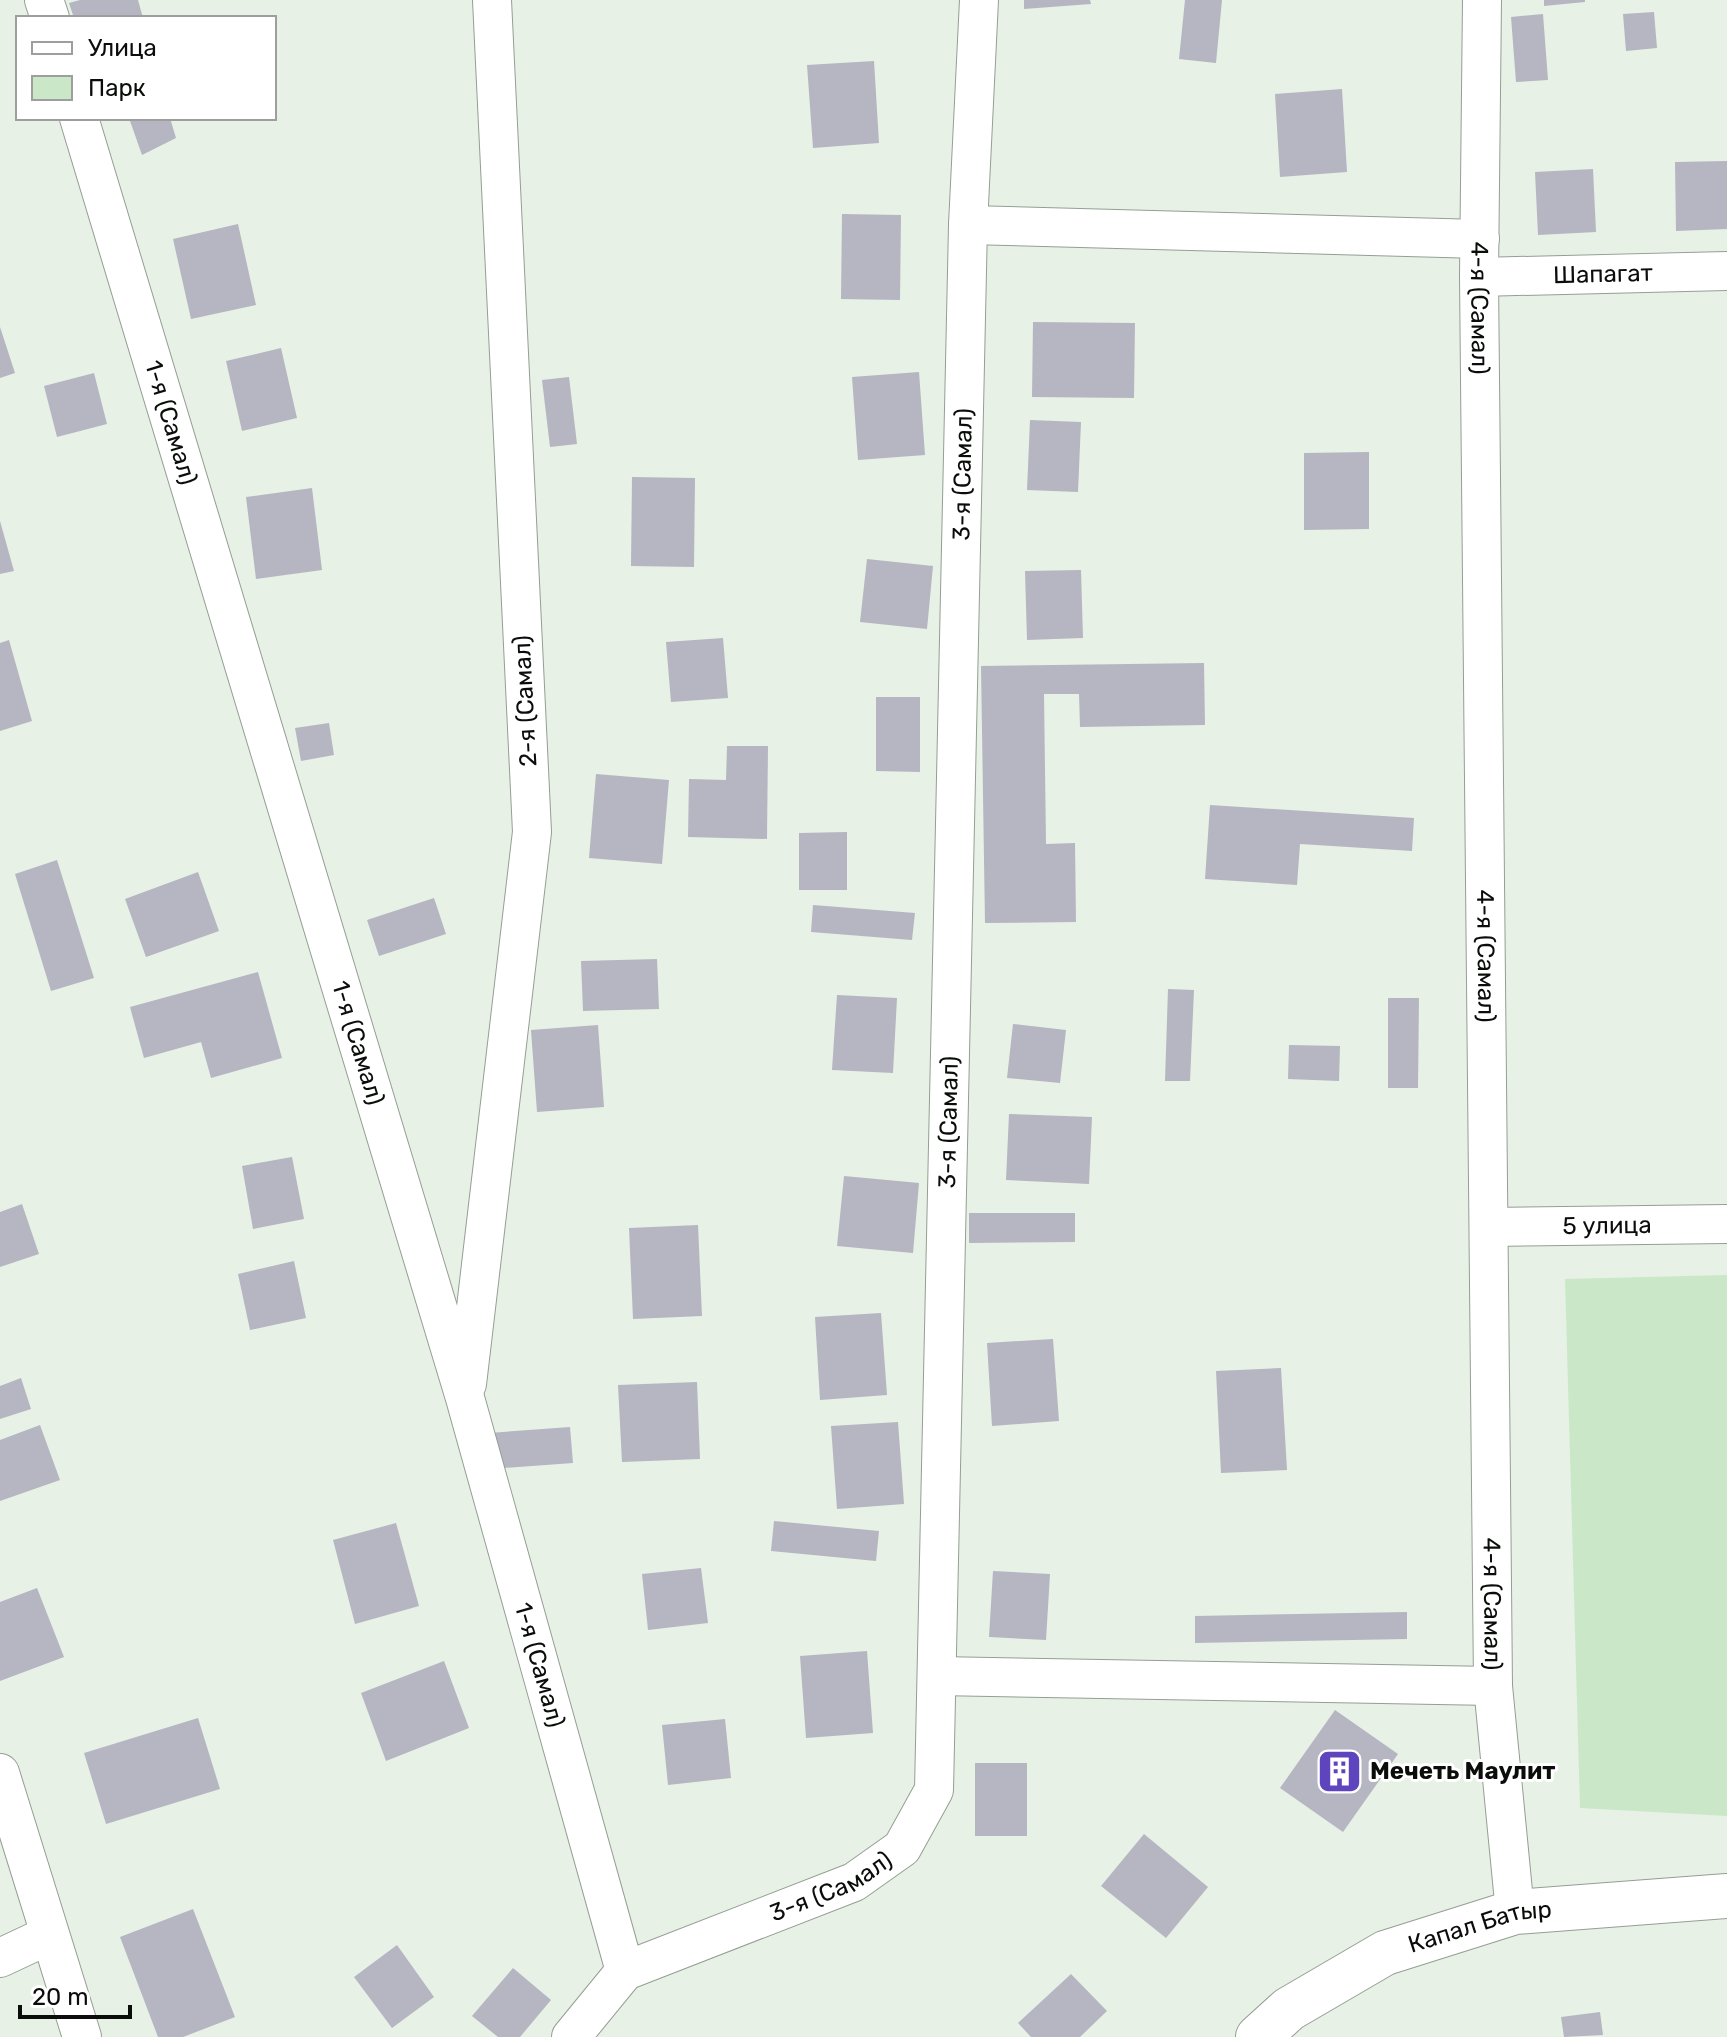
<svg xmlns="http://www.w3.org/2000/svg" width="1727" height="2037" font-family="Rubik,sans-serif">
  <rect width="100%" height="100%" fill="#e7f1e6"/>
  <path fill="#cae8c8" d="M1727,1275v541l-147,-8 -15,-529z"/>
  <path fill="#b6b5c2" d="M80,0h58l5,18h-69l-5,-15z
    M1024,0h66l1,4 -67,5z
    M1185,0h37l-6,63 -37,-4z
    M1544,0h41v2l-41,4z
    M1654,12l3,36 -31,3 -3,-37z
    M1543,14l5,66 -32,2 -5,-65z
    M874,61l5,82 -66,5 -6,-83z
    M1342,89l5,83 -67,5 -5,-83z
    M129,118h41l6,20 -34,17z
    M1727,161v68l-51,2 -1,-69z
    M1593,169l3,63 -58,3 -3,-63z
    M842,214l59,1 -1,85 -59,-1z
    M238,224l18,81 -65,14 -18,-80z
    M1033,322l102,1 -1,75 -102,-1z
    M0,327l15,46 -15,5z
    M281,348l16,70 -55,13 -16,-70z
    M919,372l6,83 -67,5 -6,-83z
    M94,373l13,51 -50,13 -13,-51z
    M569,377l8,67 -27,3 -8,-67z
    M1030,420l51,2 -3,70 -51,-2z
    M1369,452v77l-65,1v-77z
    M632,477l63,1 -1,89 -63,-1z
    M312,488l10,82 -66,9 -10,-82z
    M0,521l14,50 -14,3z
    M867,559l66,7 -6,63 -67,-7z
    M1081,570l2,68 -56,2 -2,-69z
    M723,638l5,60 -57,4 -5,-60z
    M9,640l23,81 -32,10v-88z
    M1204,663l1,62 -125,2 -1,-33h-35l2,150 29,-1 1,79 -91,1 -4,-257z
    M876,697h44v75l-44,-1z
    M329,723l5,32 -33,6 -6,-33z
    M727,746h41l-1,93 -79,-2 1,-58 37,1z
    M596,774l73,6 -7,84 -73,-6z
    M1210,805l204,13 -2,33 -112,-7 -3,41 -92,-6z
    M847,832v58h-48v-57z
    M57,860l37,118 -43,13 -36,-117z
    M198,872l21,59 -73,26 -21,-58z
    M434,898l12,36 -67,22 -12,-36z
    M813,905l102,8 -3,27 -101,-8z
    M657,959l2,50 -76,2 -2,-50z
    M258,972l24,86 -71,20 -10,-36 -57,16 -14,-51z
    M1168,989l26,1 -4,91h-25z
    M837,995l60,3 -4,75 -61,-3z
    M1388,998h31l-1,90h-30z
    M1013,1024l53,6 -6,53 -53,-5z
    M598,1025l6,82 -67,5 -6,-82z
    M1289,1045l51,1 -1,35 -51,-2z
    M1009,1114l83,3 -3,67 -83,-4z
    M292,1157l12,62 -51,10 -11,-63z
    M844,1176l75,7 -6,70 -76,-7z
    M22,1204l17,50 -39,13v-55z
    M969,1213h106v29l-106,1z
    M698,1225l4,91 -69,3 -4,-91z
    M294,1261l12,57 -56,12 -12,-56z
    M881,1313l6,82 -67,5 -5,-83z
    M1053,1339l6,82 -67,5 -5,-83z
    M1281,1368l6,102 -66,3 -5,-102z
    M21,1378l10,31 -31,10v-33z
    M697,1382l3,77 -78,3 -4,-77z
    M898,1422l6,82 -67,5 -6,-83z
    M40,1425l20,55 -60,21v-61z
    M570,1427l3,36 -82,6 -2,-36z
    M774,1521l105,10 -3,30 -105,-10z
    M396,1523l23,83 -64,18 -22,-84z
    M701,1568l7,55 -60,7 -6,-56z
    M993,1571l57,3 -4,66 -57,-3z
    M37,1588l27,69 -64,24v-79z
    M1407,1612v27l-212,4v-27z
    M867,1651l6,82 -67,5 -6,-82z
    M444,1661l25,67 -83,33 -25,-68z
    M1335,1710l63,44 -55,78 -63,-44z
    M198,1718l22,71 -114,35 -22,-71z
    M725,1719l6,59 -63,7 -6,-60z
    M975,1763h52v73h-52z
    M1144,1834l64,53 -42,51 -65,-52z
    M193,1909l42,108 -52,20h-25l-38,-100z
    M397,1945l37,52 -42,31 -38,-51z
    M513,1968l38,32 -31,37h-22l-26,-21z
    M1071,1974l36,37 -27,26h-49l-13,-14z
    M1600,2012l3,23 -39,2 -3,-20z"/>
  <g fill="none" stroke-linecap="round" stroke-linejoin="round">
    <defs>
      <g id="minor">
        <path d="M44,0l6,18"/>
        <path id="s1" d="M1482,0l-3,277 14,1409 22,226"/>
        <path id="s2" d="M79,118l386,1280 160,573"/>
        <path d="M968,225l512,14"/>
        <path id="s3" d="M1479,277l248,-6"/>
        <path id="s4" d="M1489,1227l238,-3"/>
        <path d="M467,1384l65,-552 -40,-832"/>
        <path d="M937,1676l556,10"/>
        <path d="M0,1773l82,264"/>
        <path d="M0,1958l49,-23"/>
        <path id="s5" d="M571,2037l54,-66 229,-89 48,-34 32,-58 34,-1565 11,-225"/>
      </g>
      <g id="secondary">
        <path id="s6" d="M1258,2037l31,-28 96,-56 130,-41 212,-16"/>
      </g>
    </defs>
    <use href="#minor" stroke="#959e94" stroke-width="40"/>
    <use href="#secondary" stroke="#959e94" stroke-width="46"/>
    <use href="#minor" stroke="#fff" stroke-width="38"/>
    <use href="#secondary" stroke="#fff" stroke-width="44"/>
  </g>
  <defs>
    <symbol id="building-square" viewBox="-11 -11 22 22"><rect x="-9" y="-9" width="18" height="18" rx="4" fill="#5f45bd" stroke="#fff"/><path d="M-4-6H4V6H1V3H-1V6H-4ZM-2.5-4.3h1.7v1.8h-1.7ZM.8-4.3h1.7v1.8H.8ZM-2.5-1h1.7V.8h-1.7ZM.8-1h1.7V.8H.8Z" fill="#fff"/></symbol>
  </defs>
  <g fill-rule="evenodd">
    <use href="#building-square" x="1314" y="1746" width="51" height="51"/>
  </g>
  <g text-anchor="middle" stroke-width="6" stroke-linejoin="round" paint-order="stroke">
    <g font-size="24" fill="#0a0d0a" stroke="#fff">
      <text dy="8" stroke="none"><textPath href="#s3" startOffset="124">Шапагат</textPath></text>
      <text dy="8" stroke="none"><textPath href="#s1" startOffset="308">4-я (Самал)</textPath></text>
      <text dy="8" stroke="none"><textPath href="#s2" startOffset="318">1-я (Самал)</textPath></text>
      <text dy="8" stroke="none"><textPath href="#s5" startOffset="1772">3-я (Самал)</textPath></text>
      <text transform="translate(525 701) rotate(-93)" y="8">2-я (Самал)</text>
      <text dy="8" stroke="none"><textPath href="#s1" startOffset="956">4-я (Самал)</textPath></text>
      <text dy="8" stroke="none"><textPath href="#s2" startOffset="966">1-я (Самал)</textPath></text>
      <text dy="8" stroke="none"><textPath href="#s5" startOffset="1124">3-я (Самал)</textPath></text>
      <text dy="8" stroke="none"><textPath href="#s4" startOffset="118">5 улица</textPath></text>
      <text dy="8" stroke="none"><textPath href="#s1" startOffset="1604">4-я (Самал)</textPath></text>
      <text dy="8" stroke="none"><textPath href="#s2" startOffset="1614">1-я (Самал)</textPath></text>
      <text dy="8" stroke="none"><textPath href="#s5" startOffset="308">3-я (Самал)</textPath></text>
      <text dy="8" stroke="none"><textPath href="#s6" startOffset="252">Капал Батыр</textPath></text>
    </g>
    <g font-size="24" font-weight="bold" fill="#0a0d0a" stroke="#fff" text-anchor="start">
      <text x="1370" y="1779">Мечеть Маулит</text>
    </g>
  </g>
  <rect x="16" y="16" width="260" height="104" fill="#ffffff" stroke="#9d9e9d" stroke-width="2"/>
  <rect x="32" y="42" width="40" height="12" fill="#ffffff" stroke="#9d9e9d" stroke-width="2"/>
  <text x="88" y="56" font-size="24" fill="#0a0d0a">Улица</text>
  <rect x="32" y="76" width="40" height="24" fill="#cae8c8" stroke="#9d9e9d" stroke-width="2"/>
  <text x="88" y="96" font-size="24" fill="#0a0d0a">Парк</text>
  <path d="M20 2005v12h110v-12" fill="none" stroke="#0a0d0a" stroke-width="4"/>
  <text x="32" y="2005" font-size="24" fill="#0a0d0a" stroke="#ffffff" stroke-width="6" paint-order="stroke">20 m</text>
</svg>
